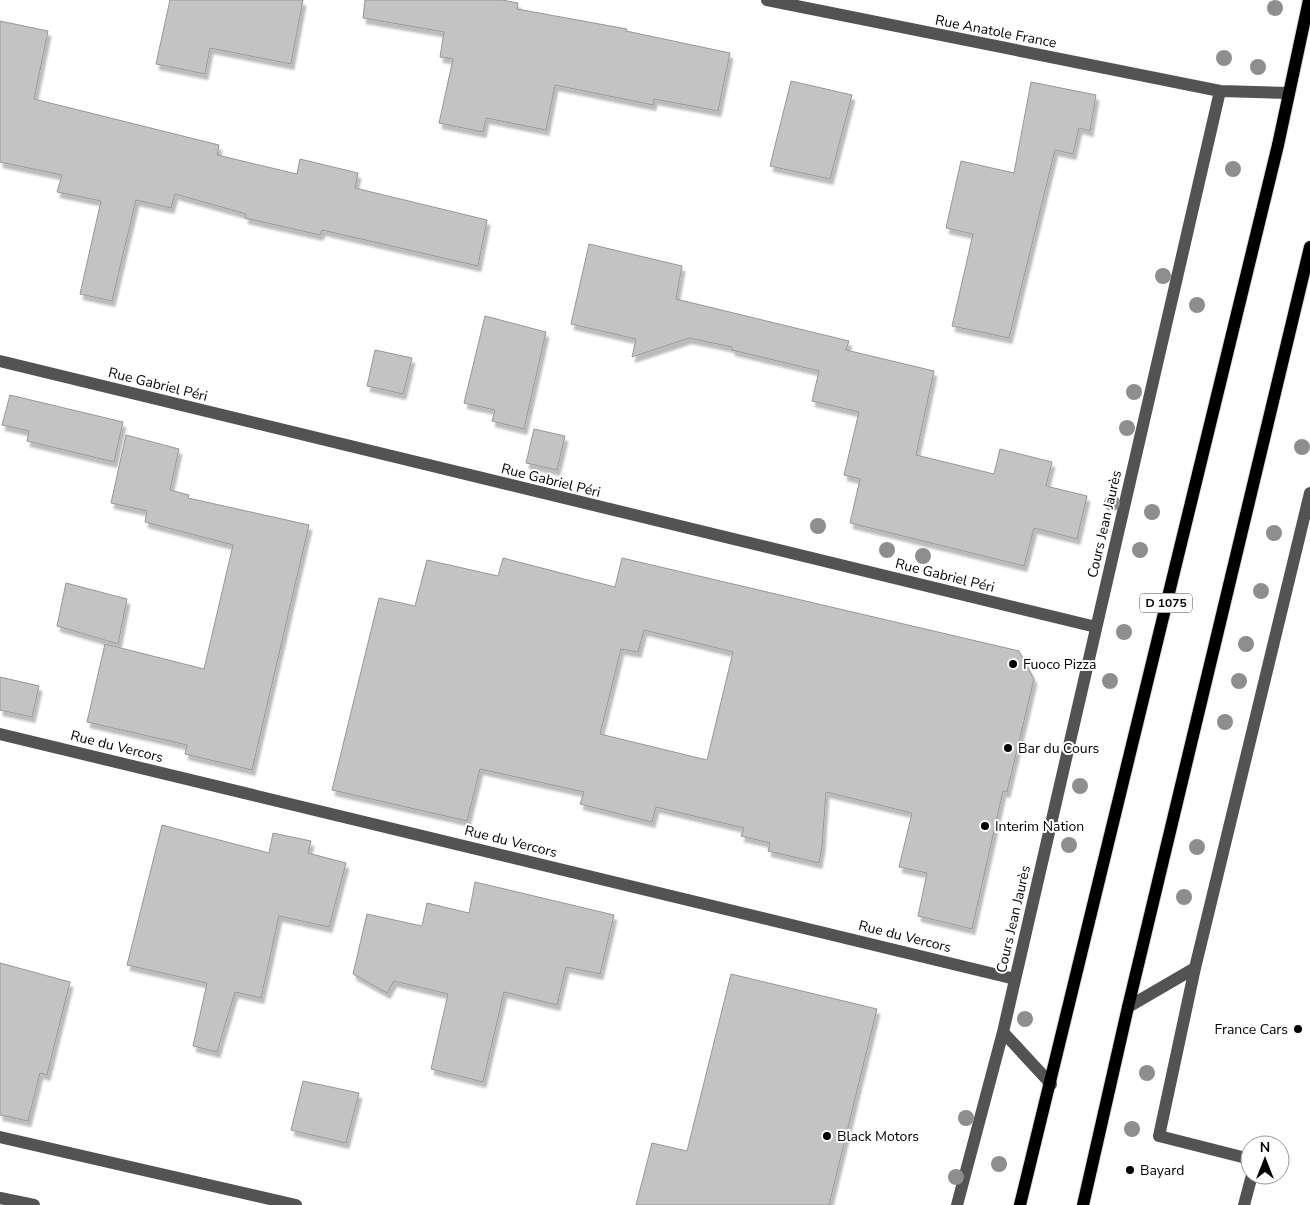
<svg xmlns="http://www.w3.org/2000/svg" width="1310" height="1205" font-family="'Nunito Sans',sans-serif">
  <defs>
    <filter id="shadow"><feDropShadow dx="3" dy="5.5" stdDeviation="1" flood-color="#0004"/></filter>
  </defs>
  <rect width="100%" height="100%" fill="#fff"/>
  <path fill="#c3c3c3" stroke="#979797" fill-rule="evenodd" filter="url(#shadow)" d="M170,0h133l-12,64 -81,-16 -5,26 -49,-10z
    M365,0h137l16,3 -1,6 110,20 -1,2 104,22 -12,58 -64,-12 -1,6 -98,-20 -9,45 -60,-12 -3,14 -44,-9 14,-64 -13,-2 4,-25 -81,-14z
    M0,21l48,10 -14,68 185,46 -2,10 80,19 3,-15 58,14 -3,15 132,32 -9,46 -156,-36 -2,5 -75,-17 1,-4 -71,-20 -4,14 -35,-8 -24,101 -32,-7 21,-93 -44,-9 5,-17 -62,-13z
    M791,81l61,14 -22,84 -60,-13z
    M1031,82l65,13 -6,36 -11,-3 -6,26 -18,-4 -46,188 -57,-12 21,-92 -27,-6 15,-67 53,12z
    M589,244l93,22 -6,33 173,42 -3,9 88,21 -18,84 78,19 6,-25 52,13 -6,24 41,10 -10,43 -43,-11 -10,38 -174,-43 10,-44 -16,-4 15,-63 -47,-11 7,-30 -87,-21v-3l-43,-9 -57,19 4,-18 -65,-15z
    M485,316l61,16 -22,97 -32,-8 3,-11 -31,-7z
    M375,350l37,8 -9,36 -36,-8z
    M10,395l113,27 -9,40 -87,-21 2,-10 -27,-6z
    M534,429l31,7 -8,34 -31,-7z
    M126,435l53,14 -9,41 19,5 -1,3 121,27 -57,245 -67,-16 2,-9 -100,-23 18,-78 99,25 29,-124 -88,-23 2,-11 -36,-8z
    M503,558l112,29 7,-29 397,93 15,28 -27,113 -4,-1 -31,138 -54,-13 9,-43 -28,-6 13,-54 -86,-21 -4,54 -3,17 -51,-12 2,-8 -29,-7 3,-8 -88,-21 -4,15 -72,-18 4,-12 -104,-23 -13,52 -135,-31 47,-192 36,8 12,-46 71,16zM644,630l89,22 -26,108 -107,-26 21,-85 17,3z
    M66,583l61,16 -9,45 -61,-18z
    M0,677l39,9 -7,31 -32,-7z
    M162,825l107,28 4,-20 38,8 -3,12 38,10 -17,64 -50,-11 -18,82 -26,-6 -18,60 -24,-6 14,-63 -80,-18z
    M475,882l139,33 -14,59 -34,-7 -9,38 -53,-13 -21,90 -52,-13 17,-75 -54,-13 -7,12 -34,-19 14,-60 55,12 5,-23 42,10z
    M0,963l70,19 -23,93 -7,-2 -12,48 -28,-6z
    M731,974l146,35 -48,196h-193l16,-62 35,8z
    M303,1081l56,12 -13,50 -55,-13z"/>
  <g fill="none" stroke-linecap="round" stroke-linejoin="round">
    <defs>
      <path id="major" d="M1020,1205l258,-1060 31,-145
        M1083,1205l45,-198 182,-760"/>
    </defs>
    <use href="#major" stroke="#dbdbdb" stroke-width="14"/>
    <path stroke="#535353" stroke-width="12" d="M767,0l453,91 69,2
      M0,361l1096,266
      M0,734l1015,245
      M1128,1007l67,-39
      M1003,1032l48,52
      M0,1137l296,68
      M1250,1159l-91,-23 36,-168 115,-475
      M0,1198l34,7
      M957,1205l46,-173 217,-941
      M1244,1205l8,-30"/>
    <use href="#major" stroke="#000" stroke-width="12"/>
  </g>
  <g fill="#8e8e8e">
    <circle cx="1275" cy="8" r="8"/>
    <circle cx="1224" cy="58" r="8"/>
    <circle cx="1258" cy="67" r="8"/>
    <circle cx="1233" cy="169" r="8"/>
    <circle cx="1163" cy="276" r="8"/>
    <circle cx="1197" cy="305" r="8"/>
    <circle cx="1134" cy="392" r="8"/>
    <circle cx="1127" cy="428" r="8"/>
    <circle cx="1302" cy="447" r="8"/>
    <circle cx="1112" cy="503" r="8"/>
    <circle cx="1152" cy="512" r="8"/>
    <circle cx="818" cy="526" r="8"/>
    <circle cx="1274" cy="533" r="8"/>
    <circle cx="887" cy="550" r="8"/>
    <circle cx="1140" cy="550" r="8"/>
    <circle cx="923" cy="556" r="8"/>
    <circle cx="1261" cy="591" r="8"/>
    <circle cx="1124" cy="632" r="8"/>
    <circle cx="1246" cy="644" r="8"/>
    <circle cx="1110" cy="681" r="8"/>
    <circle cx="1239" cy="681" r="8"/>
    <circle cx="1225" cy="722" r="8"/>
    <circle cx="1080" cy="786" r="8"/>
    <circle cx="1069" cy="845" r="8"/>
    <circle cx="1197" cy="847" r="8"/>
    <circle cx="1184" cy="897" r="8"/>
    <circle cx="1025" cy="1019" r="8"/>
    <circle cx="1147" cy="1073" r="8"/>
    <circle cx="966" cy="1118" r="8"/>
    <circle cx="1132" cy="1129" r="8"/>
    <circle cx="999" cy="1164" r="8"/>
    <circle cx="956" cy="1177" r="8"/>
  </g>
  <g fill="#000" stroke="#fff" stroke-width="2">
    <circle cx="1013" cy="664" r="5"/>
    <circle cx="1008" cy="748" r="5"/>
    <circle cx="985" cy="826" r="5"/>
    <circle cx="1298" cy="1029" r="5"/>
    <circle cx="827" cy="1136" r="5"/>
    <circle cx="1130" cy="1170" r="5"/>
  </g>
  <g text-anchor="middle" stroke-width="4" stroke-linejoin="round" paint-order="stroke">
    <rect fill="#fff" stroke="#4c4c4c" stroke-width="1" x="1140" y="593.5" width="52" height="19" rx="4"/>
    <g font-size="12" font-weight="bold" fill="#000">
      <text x="1166" y="607">D 1075</text>
    </g>
    <g font-size="14" fill="#000" stroke="#fff">
      <text transform="translate(996 31) rotate(11)" y="5">Rue Anatole France</text>
      <text transform="translate(158 384) rotate(14)" y="5">Rue Gabriel Péri</text>
      <text transform="translate(551 480) rotate(14)" y="5">Rue Gabriel Péri</text>
      <text transform="translate(1104 524) rotate(-77)" y="5">Cours Jean Jaurès</text>
      <text transform="translate(945 575) rotate(14)" y="5">Rue Gabriel Péri</text>
      <text transform="translate(117 746) rotate(14)" y="5">Rue du Vercors</text>
      <text transform="translate(511 841) rotate(14)" y="5">Rue du Vercors</text>
      <text transform="translate(1013 919) rotate(-77)" y="5">Cours Jean Jaurès</text>
      <text transform="translate(905 936) rotate(14)" y="5">Rue du Vercors</text>
    </g>
    <g font-size="14" fill="#000" stroke="#fff" text-anchor="start">
      <text x="1023" y="669">Fuoco Pizza</text>
      <text x="1018" y="753">Bar du Cours</text>
      <text x="995" y="831">Interim Nation</text>
      <text x="1288" y="1034" text-anchor="end">France Cars</text>
      <text x="837" y="1141">Black Motors</text>
      <text x="1140" y="1175">Bayard</text>
    </g>
  </g>
  <g transform="translate(1265 1160)"><circle r="24" fill="#ffffff" stroke="#999999"/>
  <path d="M0-4L9 19L0 12L-9 19Z" fill="#000000"/>
  <text y="-8" font-size="14" font-weight="bold" text-anchor="middle" fill="#000000">N</text>
  </g>
</svg>
